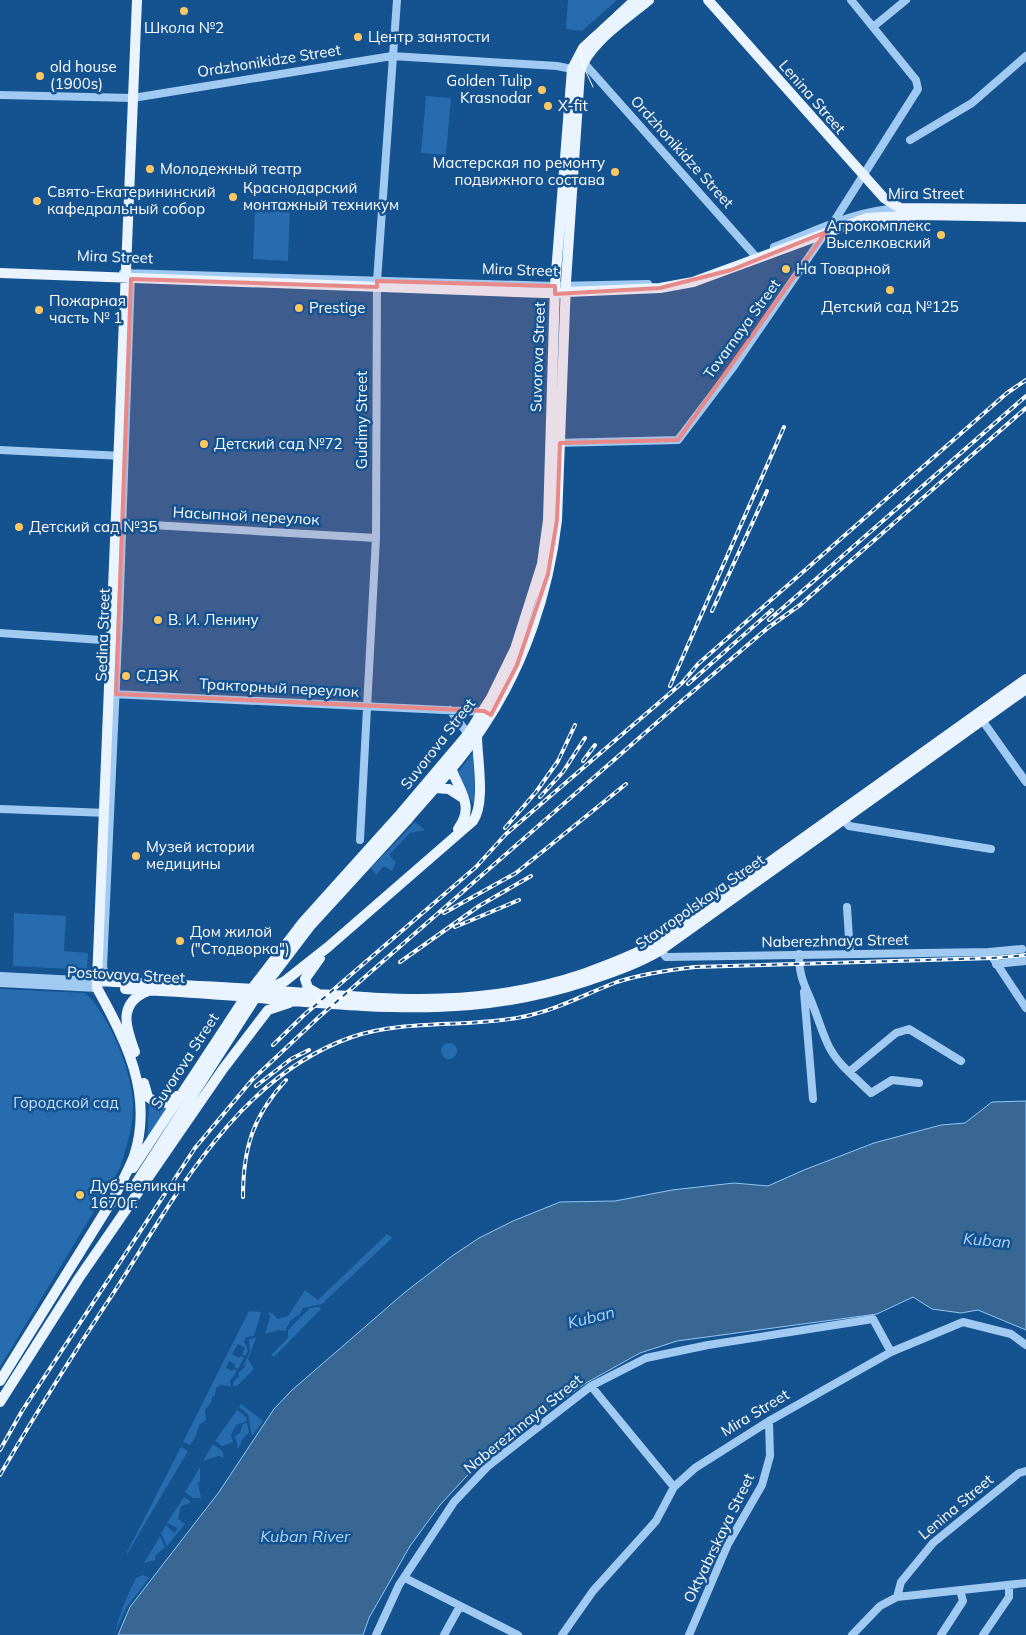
<svg xmlns="http://www.w3.org/2000/svg" width="1026" height="1635" font-family="Mulish,sans-serif">
  <rect width="100%" height="100%" fill="#145290"/>
  <path fill="#266caf" d="M568,0h49l-35,31 -16,-2z
    M426,96l25,2 -5,57 -25,-2z
    M255,208l35,1 -2,52 -35,-2z
    M473,753l2,53 -7,-10 -10,-24z
    M415,822l10,8 -15,3 -21,22 7,7 -4,9 -8,-5 -8,9 -5,-7z
    M14,913l52,3 -2,35 24,2 -1,17 -74,-4z
    M0,989l85,4c23,19 50,85 48,115 0,20 -7,40 -13,60l-120,199z
    M441 1051a8 8 0 1 1 16 0a8 8 0 1 1-16 0Z
    M149,1102l19,4 -21,34z
    M387,1234l5,4 -70,66 -19,4 -3,6 -9,6 -6,11 -6,-1 -14,4 5,-17 -2,-5 4,1 6,6 10,-3 17,-26 13,10z
    M319,1307l2,2 -47,48 -3,-2 17,-17v-8l22,-22z
    M249,1311l12,1 -7,24 -8,1 -2,4 4,10 -3,5 -3,-2 3,-6 -7,-4 -6,10 7,4 2,-2 3,2 -6,11 -4,-2 1,-3 -6,-3 -3,7 6,3 1,-2 4,2 -7,10 1,5 -11,-1 -4,3 -1,7 -3,2 -1,6 -6,7 1,10 -7,5 -3,11 -6,9 -7,-3z
    M256,1338l-8,21 6,10 -17,17h-4l1,-5 5,-4 -1,-4 7,-6 -1,-3 6,-12 -1,-13z
    M241,1404l22,17 -11,15 -4,-22 -9,-7z
    M237,1410l9,7 1,4 -11,4 -5,10 2,7 -11,4 -7,-5z
    M247,1423l2,10 -6,5 -5,11 -2,-10 -2,-2 6,-4 3,-9z
    M213,1444l9,7 2,7 -5,-2 -16,5z
    M181,1447l7,4 -61,103v-2z
    M200,1467v14l-2,2 3,15h-8l-8,-6z
    M184,1497l6,4v2l-9,3 -3,13 7,5 -18,22 -6,-13 5,-8 8,8 4,-5 -11,-5z
    M160,1536l5,11 -9,8 -1,5 -11,3z
    M143,1575l6,3 -23,30 -12,27 9,-29 13,-28z"/>
  <path fill="#396794" stroke="#92c6f4" d="M1026,1101v229l-48,-20 -17,3 -29,-4 -19,-12 -36,17 -200,27 -37,12 -54,30 -61,43 -48,39 -37,40 -30,41 -41,72 -6,17h-245l12,-28 89,-115 55,-83 17,-18 113,-98 48,-37 27,-18 34,-17 47,-19 55,-1 57,-11 62,-7 34,3 36,-16 70,-27 67,-18 24,-2 27,-21z"/>
  <g fill="none" stroke-linecap="round" stroke-linejoin="round">
    <path stroke="#a0caf1" stroke-width="8" d="M873,27l33,-27
      M584,63l174,196
      M0,95l133,3 259,-42 165,10 15,3
      M910,140l62,-37 54,-47
      M833,223l85,-134 -2,-9 -65,-80
      M774,247c44,-17 78,-36 126,-39
      M123,273l432,13 93,-2
      M555,443l123,-3 56,-74 92,-134
      M0,450l123,6
      M118,523l258,15
      M0,633l116,8
      M112,694l373,18
      M450,710l18,24
      M982,720l44,62
      M0,809l108,4
      M841,817l8,9 142,23
      M360,840l16,-302 1,-257 20,-281
      M847,907l3,47
      M658,947l8,10 323,-5 33,-3
      M989,952l37,56
      M799,954c0,27 8,34 16,57 10,26 12,41 34,61l47,-39 13,-4 52,32
      M996,964l30,-3
      M0,976l97,5
      M117,980l-11,-4 -3,-9 16,-348 12,-346
      M0,983l97,5
      M804,992l9,107
      M849,1072l22,21 21,-13 27,3
      M591,1386l83,101
      M405,1578l113,57
      M897,1597l4,-15 32,-39 86,-70 7,-2
      M376,1635l23,-50 55,-83 34,-36 103,-80 55,-28 62,-13 165,-26 18,33
      M444,1635l16,-29
      M562,1635l31,-44 63,-70 18,-34 21,-19 74,-47 122,-69 72,-30 48,12 15,11
      M689,1635l39,-91 34,-59 8,-29 -1,-35
      M852,1635l28,-29 17,-9 129,-14
      M941,1635l22,-34 -3,-11
      M983,1635l26,-38v-12"/>
    <path stroke="#eaf4ff" stroke-width="10" d="M708,0l176,198 16,10 126,1
      M0,273l544,20 116,-5 33,-6 174,-64 53,-3 106,2
      M450,765c8,25 26,40 8,64
      M435,788l14,1 14,9
      M402,812l66,-78 23,-36 24,-49 27,-85 6,-44 7,-234 17,-217 11,-21 53,-48
      M408,819c26,-30 53,-59 75,-92 41,-61 66,-135 74,-207l9,-238 14,-210c7,-28 48,-54 69,-72
      M97,981c56,3 113,5 170,9 112,8 206,21 316,-16 25,-9 49,-18 73,-31l370,-264
      M125,989c48,3 96,5 144,10 114,9 207,19 318,-18 26,-9 51,-17 74,-31l365,-261
      M269,989l16,-8 43,-34 145,-126c13,-18 4,-63 4,-85
      M317,993l-9,-5 -3,-9 15,-21
      M135,1052c-9,-24 -18,-49 13,-61
      M144,1083l4,14 7,5 12,1 10,-7
      M133,1168l111,-169
      M133,1188l121,-188
      M110,1205c8,-16 18,-33 24,-49 20,-61 -8,-116 -37,-168v-7l40,-981
      M0,1381l113,-182
      M0,1402l79,-124 144,-209 45,-59 21,-7"/>
    <path stroke="#fff" stroke-width="1" d="M593,87l-11,-24 -2,-18 48,-45"/>
    <defs>
      <path id="rail" d="M712,611l55,-120
        M769,620l257,-224
        M688,684l84,-74
        M670,686l114,-259
        M583,761l12,-16
        M540,797l23,-25 22,-34
        M505,828l31,-36 22,-31 17,-36
        M444,913l72,-40 110,-89
        M455,927l64,-27
        M400,962l79,-56 52,-30
        M273,1045l31,-30 172,-148 30,-33 176,-151 16,-19 309,-271 19,-13
        M256,1086l35,-27 18,-9
        M243,1197c0,-49 10,-81 43,-117
        M0,1450l22,-39 173,-263 57,-68 67,-63 358,-312 92,-78 31,-22 226,-197
        M0,1475c37,-64 77,-127 118,-189 60,-94 121,-210 234,-249 54,-18 114,-9 170,-20 33,-6 63,-23 95,-35 25,-8 52,-12 78,-15l298,-9 33,-3"/>
    </defs>
    <use href="#rail" stroke="#fff" stroke-width="4"/>
    <use href="#rail" stroke="#145290" stroke-width="2" stroke-dasharray="5.5" stroke-linecap="butt"/>
    <path stroke="#eaf4ff" stroke-width="10" d="M244,999l59,-77 99,-110
      M254,1000l57,-75 97,-106"/>
  </g>
  <path fill="#e88989" fill-opacity="0.2" stroke="#e88989" stroke-width="4" stroke-linejoin="round" d="M826,232l-148,208 -118,3 -3,77 -9,54 -31,91 -26,50 -7,-4 -368,-17 15,-415 246,8v-6l178,5v8l105,-6 71,-18z"/>
  <g fill="#ffc760" stroke="#145290" stroke-width="2">
    <circle cx="184" cy="11" r="5"/>
    <circle cx="358" cy="37" r="5"/>
    <circle cx="40" cy="76" r="5"/>
    <circle cx="542" cy="90" r="5"/>
    <circle cx="548" cy="106" r="5"/>
    <circle cx="150" cy="169" r="5"/>
    <circle cx="615" cy="172" r="5"/>
    <circle cx="233" cy="197" r="5"/>
    <circle cx="37" cy="201" r="5"/>
    <circle cx="941" cy="235" r="5"/>
    <circle cx="786" cy="269" r="5"/>
    <circle cx="890" cy="290" r="5"/>
    <circle cx="299" cy="308" r="5"/>
    <circle cx="39" cy="310" r="5"/>
    <circle cx="204" cy="444" r="5"/>
    <circle cx="19" cy="527" r="5"/>
    <circle cx="158" cy="620" r="5"/>
    <circle cx="126" cy="676" r="5"/>
    <circle cx="136" cy="856" r="5"/>
    <circle cx="180" cy="941" r="5"/>
    <circle cx="80" cy="1195" r="5"/>
  </g>
  <g text-anchor="middle" stroke-width="5" stroke-linejoin="round" paint-order="stroke">
    <g font-size="15" fill="#fff" stroke="#145290" text-anchor="start">
      <text x="184" y="33" text-anchor="middle">Школа №2</text>
      <text x="368" y="42">Центр занятости</text>
      <text x="50" y="72">old house<tspan x="50" dy="17">(1900s)</tspan></text>
      <text x="532" y="86" text-anchor="end">Golden Tulip<tspan x="532" dy="17">Krasnodar</tspan></text>
      <text x="558" y="111">X-fit</text>
      <text x="605" y="168" text-anchor="end">Мастерская по ремонту<tspan x="605" dy="17">подвижного состава</tspan></text>
      <text x="160" y="174">Молодежный театр</text>
      <text x="243" y="193">Краснодарский<tspan x="243" dy="17">монтажный техникум</tspan></text>
      <text x="47" y="197">Свято-Екатерининский<tspan x="47" dy="17">кафедральный собор</tspan></text>
      <text x="931" y="231" text-anchor="end">Агрокомплекс<tspan x="931" dy="17">Выселковский</tspan></text>
      <text x="796" y="274">На Товарной</text>
      <text x="49" y="306">Пожарная<tspan x="49" dy="17">часть № 1</tspan></text>
      <text x="890" y="312" text-anchor="middle">Детский сад №125</text>
      <text x="309" y="313">Prestige</text>
      <text x="214" y="449">Детский сад №72</text>
      <text x="29" y="532">Детский сад №35</text>
      <text x="168" y="625">В. И. Ленину</text>
      <text x="136" y="681">СДЭК</text>
      <text x="146" y="852">Музей истории<tspan x="146" dy="17">медицины</tspan></text>
      <text x="190" y="937">Дом жилой<tspan x="190" dy="17">("Стодворка")</tspan></text>
      <text x="90" y="1191">Дуб-великан<tspan x="90" dy="17">1670 г.</tspan></text>
    </g>
    <g font-size="15" fill="#fff" stroke="#145290">
      <text transform="translate(269 61) rotate(-9)" y="5">Ordzhonikidze Street</text>
      <text transform="translate(812 97) rotate(49)" y="5">Lenina Street</text>
      <text transform="translate(682 152) rotate(48)" y="5">Ordzhonikidze Street</text>
      <text x="926" y="199">Mira Street</text>
      <text transform="translate(115 257) rotate(2)" y="5">Mira Street</text>
      <text transform="translate(520 270) rotate(2)" y="5">Mira Street</text>
      <text transform="translate(742 329) rotate(-54)" y="5">Tovarnaya Street</text>
      <text transform="translate(538 357) rotate(-88)" y="5">Suvorova Street</text>
      <text transform="translate(362 420) rotate(-90)" y="5">Gudimy Street</text>
      <text transform="translate(246 516) rotate(3)" y="5">Насыпной переулок</text>
      <text transform="translate(103 635) rotate(-88)" y="5">Sedina Street</text>
      <text transform="translate(279 688) rotate(3)" y="5">Тракторный переулок</text>
      <text transform="translate(438 744) rotate(-52)" y="5">Suvorova Street</text>
      <text transform="translate(700 902) rotate(-35)" y="5">Stavropolskaya Street</text>
      <text transform="translate(835 941) rotate(-1)" y="5">Naberezhnaya Street</text>
      <text transform="translate(126 975) rotate(3)" y="5">Postovaya Street</text>
      <text transform="translate(185 1061) rotate(-57)" y="5">Suvorova Street</text>
      <text transform="translate(755 1413) rotate(-31)" y="5">Mira Street</text>
      <text transform="translate(523 1424) rotate(-39)" y="5">Naberezhnaya Street</text>
      <text transform="translate(956 1507) rotate(-40)" y="5">Lenina Street</text>
      <text transform="translate(719 1538) rotate(-64)" y="5">Oktyabrskaya Street</text>
    </g>
    <g font-size="15" fill="#c7e2fc" stroke="#145290">
      <text x="66" y="1108">Городской сад</text>
    </g>
    <g font-size="16" font-style="italic" fill="#acd4f8" stroke="#145290">
      <text transform="translate(987 1240) rotate(5)" y="6">Kuban</text>
      <text transform="translate(591 1317) rotate(-14)" y="6">Kuban</text>
      <text x="305" y="1542">Kuban River</text>
    </g>
  </g>
</svg>
